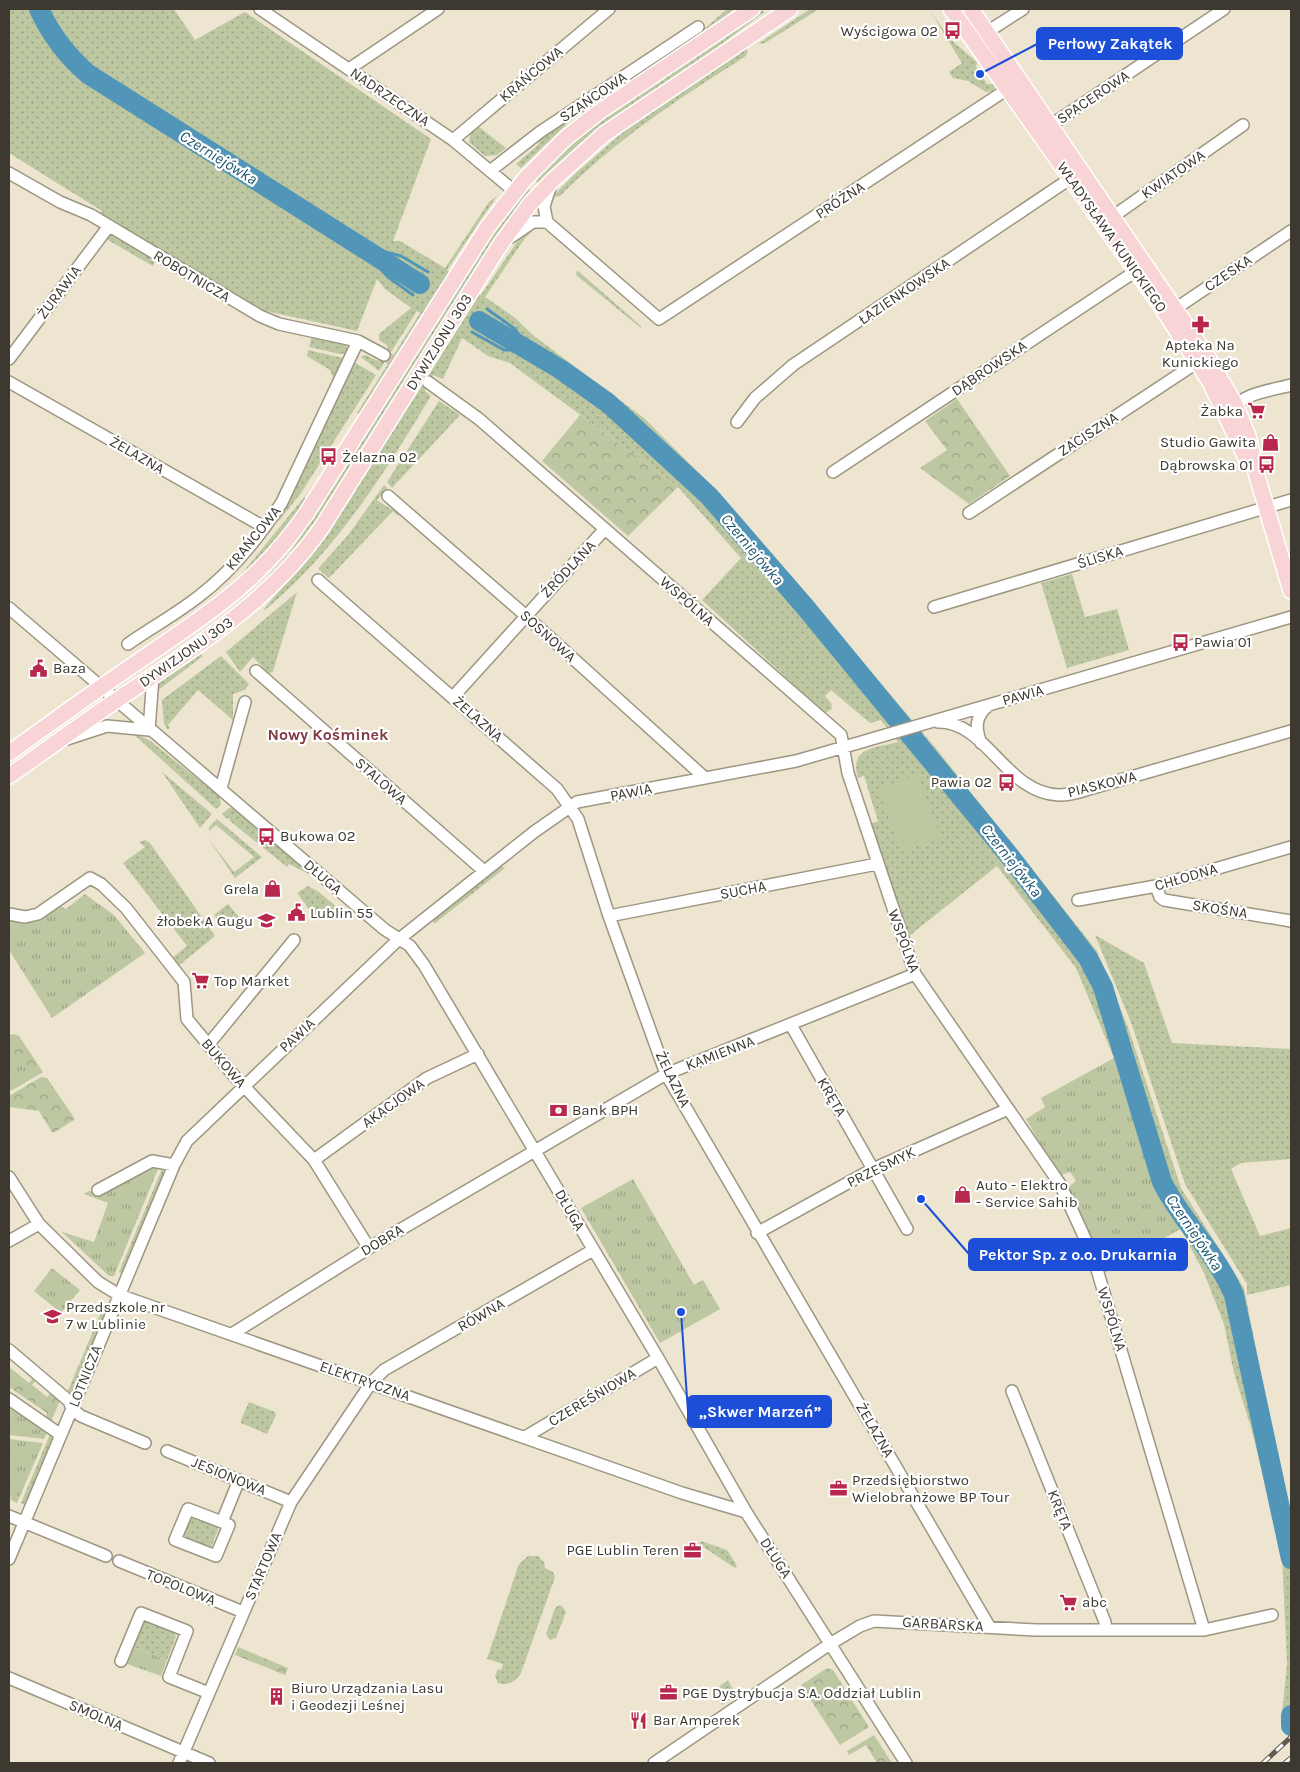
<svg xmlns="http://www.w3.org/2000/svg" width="1300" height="1772" font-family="Karla,sans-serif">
  <defs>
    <pattern id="grass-dots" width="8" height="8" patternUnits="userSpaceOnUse" patternTransform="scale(1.25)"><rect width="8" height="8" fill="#bdc8a2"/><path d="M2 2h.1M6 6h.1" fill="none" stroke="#9ba385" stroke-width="1.8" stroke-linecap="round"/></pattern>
    <pattern id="forest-crowns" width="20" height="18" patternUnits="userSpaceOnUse" patternTransform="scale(1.25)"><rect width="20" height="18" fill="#bdc8a2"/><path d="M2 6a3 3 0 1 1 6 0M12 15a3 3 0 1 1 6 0" fill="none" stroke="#9ba385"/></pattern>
    <pattern id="park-tufts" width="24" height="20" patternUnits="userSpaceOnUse" patternTransform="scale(1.25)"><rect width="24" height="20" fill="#bdc8a2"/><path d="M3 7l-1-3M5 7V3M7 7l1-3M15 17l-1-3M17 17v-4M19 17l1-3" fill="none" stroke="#9ba385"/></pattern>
  </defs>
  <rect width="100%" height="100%" fill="#ede5d0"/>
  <path fill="url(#grass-dots)" d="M9,9h165l21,31 50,-28 186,127 -38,102h7l45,27 44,-66 8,-6 -50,74 14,10 31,-47 35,-46 6,6 -66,92 14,10 42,-62 12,-5 -10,10 -40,59 29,20 20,19 110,82 71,71 220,258 162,204 31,76 53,161 63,100 47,236v217l-5,-10 -4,-17 5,-50 -5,-109 -30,-124 -18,-58 -10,-49 -20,-51 -58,-110 -32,-105 -38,-90 -79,-102 -88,70 -39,-112 8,-3 -14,-45 -6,2c-9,-31 17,-30 40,-36l-17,-22 -11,3 -39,-33 -6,6 6,7 1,6 -7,4 -123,-113 39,-42 -63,-71 -168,-124 -22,-7 -26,-18 -19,41 -10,-4 -7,8 -1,8 6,5c-47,78 -95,155 -166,214l-1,-1 43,-51 6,-28 -18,23 -36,37 -2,-2 33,-36 17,-25 128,-207 -12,-6 -63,101 -3,-2 63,-100 -3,-2 -38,60 -18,-14 4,-2 13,6 4,-2 6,-11 -1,-3 -8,-5v-6l32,-26 -26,-19 -8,-10 -20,52 -100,-22 -156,-94 1,-4 -93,-58z
    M727,9h7l-13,13 -151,99 -49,47 -5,-4 22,-19 2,-6 164,-110z
    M810,9h9l-54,34 -7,1z
    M929,9l21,30 27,23 -1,5 11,17h6l2,3 -2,4 -7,1 -18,-11 -15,-3 -4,-6 13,-9z
    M762,10l2,2 -55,42 -77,51 -37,29 -55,51 -6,-6 41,-40 49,-38z
    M742,49l6,1 -2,6c-66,42 -131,84 -186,140l-8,1 24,-24 71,-62z
    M479,127l27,21 -9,7 -12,1 -16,-14 1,-8z
    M110,236l5,1 40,23 -2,6 -47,-27z
    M577,270l64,56v2l-65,-53z
    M312,336l33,7 4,10 -9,1 -31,-7z
    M308,350l35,8 -9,21 -4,-9 -23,-14z
    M354,362l22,13 -75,118 -22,28 -2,-2z
    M439,401l21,14 -68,73 -5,-6z
    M384,485l3,3 -10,12c8,7 15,8 23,14l-2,2 -5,-5 -2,2 -62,65 -11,-9 31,-35z
    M305,496c4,18 -54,73 -70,86z
    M1072,574l13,43 32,-8 12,41 -62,18 -26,-85z
    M297,592l-24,79 -4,3 -16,-17 -13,15 -14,-20z
    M201,654l2,2 -46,35c1,-19 30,-29 44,-37z
    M221,656l28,28 -4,6 -12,4v26l-35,-30 -30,35 2,3 -2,2 -4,-6 -2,-24z
    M130,731l19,9 71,57 1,8 -5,4z
    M162,772l50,42 -12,14z
    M229,808l6,1 78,67 -24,-12 -2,3 -57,-46 -1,-4 -2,2 -5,-5z
    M217,819l45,38 -27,21 -27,-40 26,34 20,-15 -38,-32 -7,6v-4z
    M145,840l5,3 65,93 -38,31 -6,-8 16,-13 -64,-83 22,-16 -6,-5z
    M501,866l4,2 -71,56 -1,-5z
    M308,886l11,6 26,22 -30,3 -18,-24z
    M228,904l11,13 -14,11 -11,-13z
    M1095,935l49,28 28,80 119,6v110l-50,4 -10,6 29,67 31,-8v57l-44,10v-11l-62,-100 -53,-159z
    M162,1169l2,5 -42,100 -3,-2z
    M102,1310l4,1 -33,82h-6z
    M249,1402l26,10 1,3 -9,19 -26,-11v-3z
    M51,1432l2,8 -27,65 -5,-2z
    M195,1516l22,10 1,4 -7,17 -3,1 -23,-9 -1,-4 7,-17z
    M701,1541l26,9 10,16 -2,2 -36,-24z
    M528,1556h10l6,6 1,6 8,4 2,5 -34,96c-6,9 -12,13 -23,10l-3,-7 3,-7 3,1 2,-6 -16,-5 32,-95z
    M559,1605l3,1 4,6 -10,26 -6,2 -4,-6 9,-26z
    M147,1622l27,11 2,4 -9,23 -30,-12 -4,1 10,-26z
    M728,1680l8,15 -14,10 -9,-14z"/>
  <path fill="url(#forest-crowns)" d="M957,399l53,77 -41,28 -49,-36 27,-18 -22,-29z
    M580,415l98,72 -50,49 -86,-75z
    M14,1034l5,2 24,36 -32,19 -2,-3v-53z
    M41,1077l6,1 28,41 -20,13h-3l-13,-21 -30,-4v-11z
    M9,1367l20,16 5,-6 3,2 -5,6 15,12 5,-6 9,7 -11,26 -5,-2 2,-9 -38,-26z
    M238,1647l50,21 -3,7 -50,-20z
    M827,1668l6,2 36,57 -29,18 -39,-60z
    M874,1735l18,28h-15l-11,-18 -17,10 -2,-4z"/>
  <path fill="url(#park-tufts)" d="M85,894l29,21 31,38 -93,65 -43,-68v-32c26,4 28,3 49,-13l8,4z
    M1114,1058l32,105 34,66 -77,45 -36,-86 9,-7 -6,-9 -11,4 -33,-57 19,-12 -4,-9z
    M21,1063h4l6,12 -16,10 -6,-13z
    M154,1167l4,2 -44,107h-5l-47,-44 32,10 14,-39 -24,-9 5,-3 12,4z
    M633,1179l61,106 9,-5 17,29 -60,34 -79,-135z
    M52,1268l28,22 -19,23 -27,-22z
    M9,1403l38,29 -3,7 -35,-4z
    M9,1439l34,4 -26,60 -6,-3 -2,-9z
    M137,1648l30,12 -6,16 -34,-12 6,-15z"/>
  <path fill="#bdc8a2" d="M917,774l24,63 -39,15 -24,-63z"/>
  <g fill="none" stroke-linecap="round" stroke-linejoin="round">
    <path stroke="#5196b8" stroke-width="3" d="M359,245l42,11 27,16
      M359,245l29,32 25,18
      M487,309l28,20 15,21
      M472,332l32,18h27"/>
    <path stroke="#5196b8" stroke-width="20" d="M39,9c12,26 27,46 49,65l332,210
      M479,321l81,48 48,34 101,93 97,112 206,251 76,99 15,29 59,195c20,40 55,72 72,113l57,264
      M1291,1715v11"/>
    <path stroke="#cac3b0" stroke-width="11" stroke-dasharray="11 5.5" stroke-linecap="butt" d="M384,355l40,25"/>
    <defs>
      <path id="minor" d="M260,9l193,131 61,51
        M987,32l36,-23
        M349,69l89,-60
        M1047,131l10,-10 167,-112
        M453,140l156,-131
        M490,171l50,-39 158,-105
        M9,173l51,29 31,13 169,101 19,8 79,17 26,14
        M1108,220l135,-95
        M547,222l112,97 353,-233
        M511,237l22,-15h14l-3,-16 7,-21
        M1166,307l9,1 6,-3 110,-74
        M9,359l100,-133
        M9,382l255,145
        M428,382l51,37 362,316 7,38 67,201 145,210 33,72 111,374
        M1233,410c8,-17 41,-20 58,-25
        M737,422l18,-24 38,-33 284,-191
        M833,472l309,-205
        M388,496l137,119 180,163
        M969,513l235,-155
        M318,580l239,209 21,30 31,97 57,158 323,552
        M934,607l357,-107
        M9,608l375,321 26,17 14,19 234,393 88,154 160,251
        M128,644c23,-16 48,-30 70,-47 33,-25 62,-61 84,-95l76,-161
        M256,671l228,200
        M453,697l151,-167
        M938,722c49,-1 68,72 121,73 10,0 21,-3 30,-6l202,-58
        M149,730l4,-54
        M67,739l40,-13 42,4
        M981,743c-6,-15 -6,-27 8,-38
        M221,788l24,-86
        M1156,886l4,11 4,3 127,21
        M1078,900l78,-14 135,-39
        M9,914l16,3 13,-3 52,-36 11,6 25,24 58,74 3,37 48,58 79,83 55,88
        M609,916l268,-52
        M791,1025l116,204
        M208,1045l86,-105
        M314,1160l113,-82 51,-24
        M9,1177l30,47
        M98,1190l54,-29 22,4 13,-24 211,-201 136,-108 43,-30 219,-41 495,-144
        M757,1233l116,-64 135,-60
        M9,1241l30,-17 59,58 21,13 563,198 64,19
        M232,1334l137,-86 297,-174 249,-100
        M9,1350l60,51 3,8 9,7 64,27
        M1012,1391l93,231v8
        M9,1399l52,36
        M525,1437l133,-79
        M167,1451l124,51
        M9,1516l97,40
        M222,1522l7,3 -13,31 -41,-16 13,-31 34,13 17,-42
        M9,1559l165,-394
        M119,1561l124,51
        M121,1661l20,-48 46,18 -18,46 40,16
        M9,1678l200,85
        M179,1763l112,-261 80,-119 13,-13 209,-120
        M654,1763l176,-119 30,-18 14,-5 162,9h168l68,-15"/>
      <path id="major" d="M951,9l210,297 49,76 37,78
        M971,9l236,347 28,48 13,32 9,40 34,115
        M9,753c38,-27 76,-55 114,-81 72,-50 132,-84 183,-158l181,-286 38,-49 41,-41 33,-26 153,-103
        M9,776c36,-25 72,-52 108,-76 75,-50 153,-98 205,-173l178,-282 30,-41 23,-24 51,-46 186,-125"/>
    </defs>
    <use href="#minor" stroke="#9d9682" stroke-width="14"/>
    <use href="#major" stroke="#fff" stroke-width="18"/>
    <use href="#minor" stroke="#fff" stroke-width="11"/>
    <use href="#major" stroke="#f8d4d6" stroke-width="15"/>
    <defs>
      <path id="rail" d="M1263,1763l28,-26
        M1285,1763l6,-5"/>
    </defs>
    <use href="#rail" stroke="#615c51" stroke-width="5"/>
    <use href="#rail" stroke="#fff" stroke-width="3" stroke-dasharray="9" stroke-linecap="butt"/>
  </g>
  <defs>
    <symbol id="bus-bare" viewBox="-9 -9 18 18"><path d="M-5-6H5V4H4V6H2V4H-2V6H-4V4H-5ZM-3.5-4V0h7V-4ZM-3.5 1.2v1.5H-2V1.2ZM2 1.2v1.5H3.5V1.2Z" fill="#b8274c" stroke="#fff" stroke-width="2.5" paint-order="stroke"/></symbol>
    <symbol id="pharmacy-bare" viewBox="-9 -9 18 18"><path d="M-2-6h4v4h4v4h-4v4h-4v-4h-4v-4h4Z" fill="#b8274c" stroke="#fff" stroke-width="2.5" paint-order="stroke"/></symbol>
    <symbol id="supermarket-bare" viewBox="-9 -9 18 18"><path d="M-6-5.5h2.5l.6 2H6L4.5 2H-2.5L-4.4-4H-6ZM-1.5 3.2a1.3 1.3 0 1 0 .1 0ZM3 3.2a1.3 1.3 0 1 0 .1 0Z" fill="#b8274c" stroke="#fff" stroke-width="2.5" paint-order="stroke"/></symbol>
    <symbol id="shop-bare" viewBox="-9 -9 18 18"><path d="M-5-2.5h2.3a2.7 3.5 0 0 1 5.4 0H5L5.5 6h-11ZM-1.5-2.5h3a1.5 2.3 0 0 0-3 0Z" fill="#b8274c" stroke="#fff" stroke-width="2.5" paint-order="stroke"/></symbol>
    <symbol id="civic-bare" viewBox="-9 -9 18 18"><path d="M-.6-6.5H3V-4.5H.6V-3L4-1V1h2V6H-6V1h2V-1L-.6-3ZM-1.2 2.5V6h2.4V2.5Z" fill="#b8274c" stroke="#fff" stroke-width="2.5" paint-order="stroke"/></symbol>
    <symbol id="school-bare" viewBox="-9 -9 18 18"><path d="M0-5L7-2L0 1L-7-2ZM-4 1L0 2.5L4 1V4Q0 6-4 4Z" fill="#b8274c" stroke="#fff" stroke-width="2.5" paint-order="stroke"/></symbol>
    <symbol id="bank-bare" viewBox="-9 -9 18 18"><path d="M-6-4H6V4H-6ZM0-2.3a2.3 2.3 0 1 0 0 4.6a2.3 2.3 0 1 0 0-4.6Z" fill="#b8274c" stroke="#fff" stroke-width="2.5" paint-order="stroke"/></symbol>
    <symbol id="office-bare" viewBox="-9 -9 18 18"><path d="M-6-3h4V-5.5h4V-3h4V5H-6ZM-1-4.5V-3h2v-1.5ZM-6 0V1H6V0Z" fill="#b8274c" stroke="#fff" stroke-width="2.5" paint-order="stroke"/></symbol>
    <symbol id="building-bare" viewBox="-9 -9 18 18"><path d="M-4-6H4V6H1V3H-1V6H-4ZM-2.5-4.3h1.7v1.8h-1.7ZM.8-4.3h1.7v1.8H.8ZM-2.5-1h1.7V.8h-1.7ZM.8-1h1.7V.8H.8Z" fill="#b8274c" stroke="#fff" stroke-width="2.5" paint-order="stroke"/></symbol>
    <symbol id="restaurant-bare" viewBox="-9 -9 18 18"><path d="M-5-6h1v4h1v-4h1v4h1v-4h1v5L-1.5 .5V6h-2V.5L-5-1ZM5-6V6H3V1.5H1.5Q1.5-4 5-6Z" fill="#b8274c" stroke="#fff" stroke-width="2.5" paint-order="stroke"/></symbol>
  </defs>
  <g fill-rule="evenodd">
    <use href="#bus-bare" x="940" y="18" width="25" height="25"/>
    <use href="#pharmacy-bare" x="1188" y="312" width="25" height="25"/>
    <use href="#supermarket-bare" x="1244" y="398" width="25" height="25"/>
    <use href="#shop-bare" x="1258" y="430" width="25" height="25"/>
    <use href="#bus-bare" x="316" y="444" width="25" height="25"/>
    <use href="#bus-bare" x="1254" y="452" width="25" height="25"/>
    <use href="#bus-bare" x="1168" y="630" width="25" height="25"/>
    <use href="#civic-bare" x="26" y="656" width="25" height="25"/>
    <use href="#bus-bare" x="994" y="770" width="25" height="25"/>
    <use href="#bus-bare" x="254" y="824" width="25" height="25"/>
    <use href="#shop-bare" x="260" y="876" width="25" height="25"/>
    <use href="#civic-bare" x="284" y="900" width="25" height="25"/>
    <use href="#school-bare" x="254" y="908" width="25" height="25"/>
    <use href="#supermarket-bare" x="188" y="968" width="25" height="25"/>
    <use href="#bank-bare" x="546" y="1098" width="25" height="25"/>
    <use href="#shop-bare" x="950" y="1182" width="25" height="25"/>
    <use href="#school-bare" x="40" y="1304" width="25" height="25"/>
    <use href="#office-bare" x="826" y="1476" width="25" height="25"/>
    <use href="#office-bare" x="680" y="1538" width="25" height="25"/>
    <use href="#supermarket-bare" x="1056" y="1590" width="25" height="25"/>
    <use href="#office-bare" x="656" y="1680" width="25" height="25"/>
    <use href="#building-bare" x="264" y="1684" width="25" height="25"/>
    <use href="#restaurant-bare" x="626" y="1708" width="25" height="25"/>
  </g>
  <g text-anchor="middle" stroke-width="4.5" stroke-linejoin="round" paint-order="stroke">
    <g font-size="15" fill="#3d3931" stroke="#fff" text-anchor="start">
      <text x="938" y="36" text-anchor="end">Wyścigowa 02</text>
      <text x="1200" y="350" text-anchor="middle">Apteka Na<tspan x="1200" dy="17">Kunickiego</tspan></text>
      <text x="1243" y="416" text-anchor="end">Żabka</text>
      <text x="1256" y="447" text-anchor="end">Studio Gawita</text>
      <text x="342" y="462">Żelazna 02</text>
      <text x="1253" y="470" text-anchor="end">Dąbrowska 01</text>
      <text x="1194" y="647">Pawia 01</text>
      <text x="53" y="673">Baza</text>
      <text x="992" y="787" text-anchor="end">Pawia 02</text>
      <text x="280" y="841">Bukowa 02</text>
      <text x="259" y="894" text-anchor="end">Grela</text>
      <text x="310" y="918">Lublin 55</text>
      <text x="253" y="926" text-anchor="end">żłobek A Gugu</text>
      <text x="214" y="986">Top Market</text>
      <text x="572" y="1115">Bank BPH</text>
      <text x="976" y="1190">Auto - Elektro<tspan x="976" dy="17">- Service Sahib</tspan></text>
      <text x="66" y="1312">Przedszkole nr<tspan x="66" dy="17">7 w Lublinie</tspan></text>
      <text x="852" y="1485">Przedsiębiorstwo<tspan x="852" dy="17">Wielobranżowe BP Tour</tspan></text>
      <text x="679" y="1555" text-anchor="end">PGE Lublin Teren</text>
      <text x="1082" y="1607">abc</text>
      <text x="291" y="1693">Biuro Urządzania Lasu<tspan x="291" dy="17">i Geodezji Leśnej</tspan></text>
      <text x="682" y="1698">PGE Dystrybucja S.A. Oddział Lublin</text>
      <text x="653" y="1725">Bar Amperek</text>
    </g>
    <g font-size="15" fill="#3d3931" stroke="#fff">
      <text transform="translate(531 74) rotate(-40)" y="5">KRAŃCOWA</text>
      <text transform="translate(390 97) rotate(34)" y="5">NADRZECZNA</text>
      <text transform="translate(593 97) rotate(-34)" y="5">SZAŃCOWA</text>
      <text transform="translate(1093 97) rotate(-34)" y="5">SPACEROWA</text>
      <text transform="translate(1173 174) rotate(-35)" y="5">KWIATOWA</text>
      <text transform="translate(840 200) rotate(-33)" y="5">PRÓŻNA</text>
      <text transform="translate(1112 237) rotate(55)" y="5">WŁADYSŁAWA KUNICKIEGO</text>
      <text transform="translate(1228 273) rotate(-34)" y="5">CZESKA</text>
      <text transform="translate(192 276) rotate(31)" y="5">ROBOTNICZA</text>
      <text transform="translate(904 291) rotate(-34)" y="5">ŁAZIENKOWSKA</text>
      <text transform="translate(59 292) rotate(-53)" y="5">ŻURAWIA</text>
      <text transform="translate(439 342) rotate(-58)" y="5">DYWIZJONU 303</text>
      <text transform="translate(989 368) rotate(-34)" y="5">DĄBROWSKA</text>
      <text transform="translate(1088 434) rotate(-33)" y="5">ZACISZNA</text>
      <text transform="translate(137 455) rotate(30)" y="5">ŻELAZNA</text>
      <text transform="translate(253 538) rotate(-51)" y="5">KRAŃCOWA</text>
      <text transform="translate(1100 557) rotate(-17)" y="5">ŚLISKA</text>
      <text transform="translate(568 569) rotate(-47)" y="5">ŹRÓDLANA</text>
      <text transform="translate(687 601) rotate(41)" y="5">WSPÓLNA</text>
      <text transform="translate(548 636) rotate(42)" y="5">SOSNOWA</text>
      <text transform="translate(186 652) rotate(-35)" y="5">DYWIZJONU 303</text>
      <text transform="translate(1023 695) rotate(-16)" y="5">PAWIA</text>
      <text transform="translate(478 719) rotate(41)" y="5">ŻELAZNA</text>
      <text transform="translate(381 781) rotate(41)" y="5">STALOWA</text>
      <text transform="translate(1102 784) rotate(-14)" y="5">PIASKOWA</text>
      <text transform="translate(631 792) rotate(-11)" y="5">PAWIA</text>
      <text transform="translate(323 877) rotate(41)" y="5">DŁUGA</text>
      <text transform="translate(1186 877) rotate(-16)" y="5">CHŁODNA</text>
      <text transform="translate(743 890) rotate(-11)" y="5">SUCHA</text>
      <text transform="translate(1220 909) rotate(9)" y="5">SKOŚNA</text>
      <text transform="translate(904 941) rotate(70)" y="5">WSPÓLNA</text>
      <text transform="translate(297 1035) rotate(-43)" y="5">PAWIA</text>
      <text transform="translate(720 1053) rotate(-21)" y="5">KAMIENNA</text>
      <text transform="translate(224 1063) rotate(49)" y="5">BUKOWA</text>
      <text transform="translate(673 1079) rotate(64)" y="5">ŻELAZNA</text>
      <text transform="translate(832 1097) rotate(60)" y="5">KRĘTA</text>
      <text transform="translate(393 1103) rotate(-36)" y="5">AKACJOWA</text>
      <text transform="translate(881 1167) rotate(-26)" y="5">PRZESMYK</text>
      <text transform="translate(570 1210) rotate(60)" y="5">DŁUGA</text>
      <text transform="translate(382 1240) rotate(-31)" y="5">DOBRA</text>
      <text transform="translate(481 1315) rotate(-30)" y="5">RÓWNA</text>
      <text transform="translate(1112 1319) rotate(73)" y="5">WSPÓLNA</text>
      <text transform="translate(85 1376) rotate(-68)" y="5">LOTNICZA</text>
      <text transform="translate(365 1381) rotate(19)" y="5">ELEKTRYCZNA</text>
      <text transform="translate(592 1397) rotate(-31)" y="5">CZEREŚNIOWA</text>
      <text transform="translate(875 1430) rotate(60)" y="5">ŻELAZNA</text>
      <text transform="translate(229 1476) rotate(22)" y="5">JESIONOWA</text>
      <text transform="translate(1060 1510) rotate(68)" y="5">KRĘTA</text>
      <text transform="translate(776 1558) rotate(57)" y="5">DŁUGA</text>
      <text transform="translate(263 1566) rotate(-67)" y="5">STARTOWA</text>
      <text transform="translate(181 1587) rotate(22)" y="5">TOPOLOWA</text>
      <text transform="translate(943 1624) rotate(3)" y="5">GARBARSKA</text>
      <text transform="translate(96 1715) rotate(23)" y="5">SMOLNA</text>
    </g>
    <g font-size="16" font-style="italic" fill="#215770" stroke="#fff">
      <text transform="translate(219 157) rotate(32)" y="6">Czerniejówka</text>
      <text transform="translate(753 549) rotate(50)" y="6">Czerniejówka</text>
      <text transform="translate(1012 860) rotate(52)" y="6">Czerniejówka</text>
      <text transform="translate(1195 1232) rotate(56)" y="6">Czerniejówka</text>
    </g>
    <g font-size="16" font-weight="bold" fill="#813945" stroke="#fff">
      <text x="328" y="740">Nowy Kośminek</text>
    </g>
  </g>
  <path fill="none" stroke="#1d4ed8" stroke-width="2" d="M980 74L1037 44M921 1199L969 1254M681 1312L688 1412"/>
  <g fill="#1d4ed8" stroke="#fff" stroke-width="2">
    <circle cx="980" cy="74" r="5"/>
    <circle cx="921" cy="1199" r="5"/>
    <circle cx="681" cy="1312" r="5"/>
  </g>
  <g fill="#1d4ed8" stroke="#1d4ed8" stroke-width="2">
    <rect x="1037" y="28" width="145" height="31" rx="5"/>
    <rect x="969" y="1239" width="218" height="31" rx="5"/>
    <rect x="688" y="1396" width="143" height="31" rx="5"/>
  </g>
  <g font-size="16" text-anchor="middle" font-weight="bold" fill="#fff">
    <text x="1110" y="49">Perłowy Zakątek</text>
    <text x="1078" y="1260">Pektor Sp. z o.o. Drukarnia</text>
    <text x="760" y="1417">„Skwer Marzeń”</text>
  </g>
  <rect width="1300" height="1772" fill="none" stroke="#3d3931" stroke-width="20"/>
</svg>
